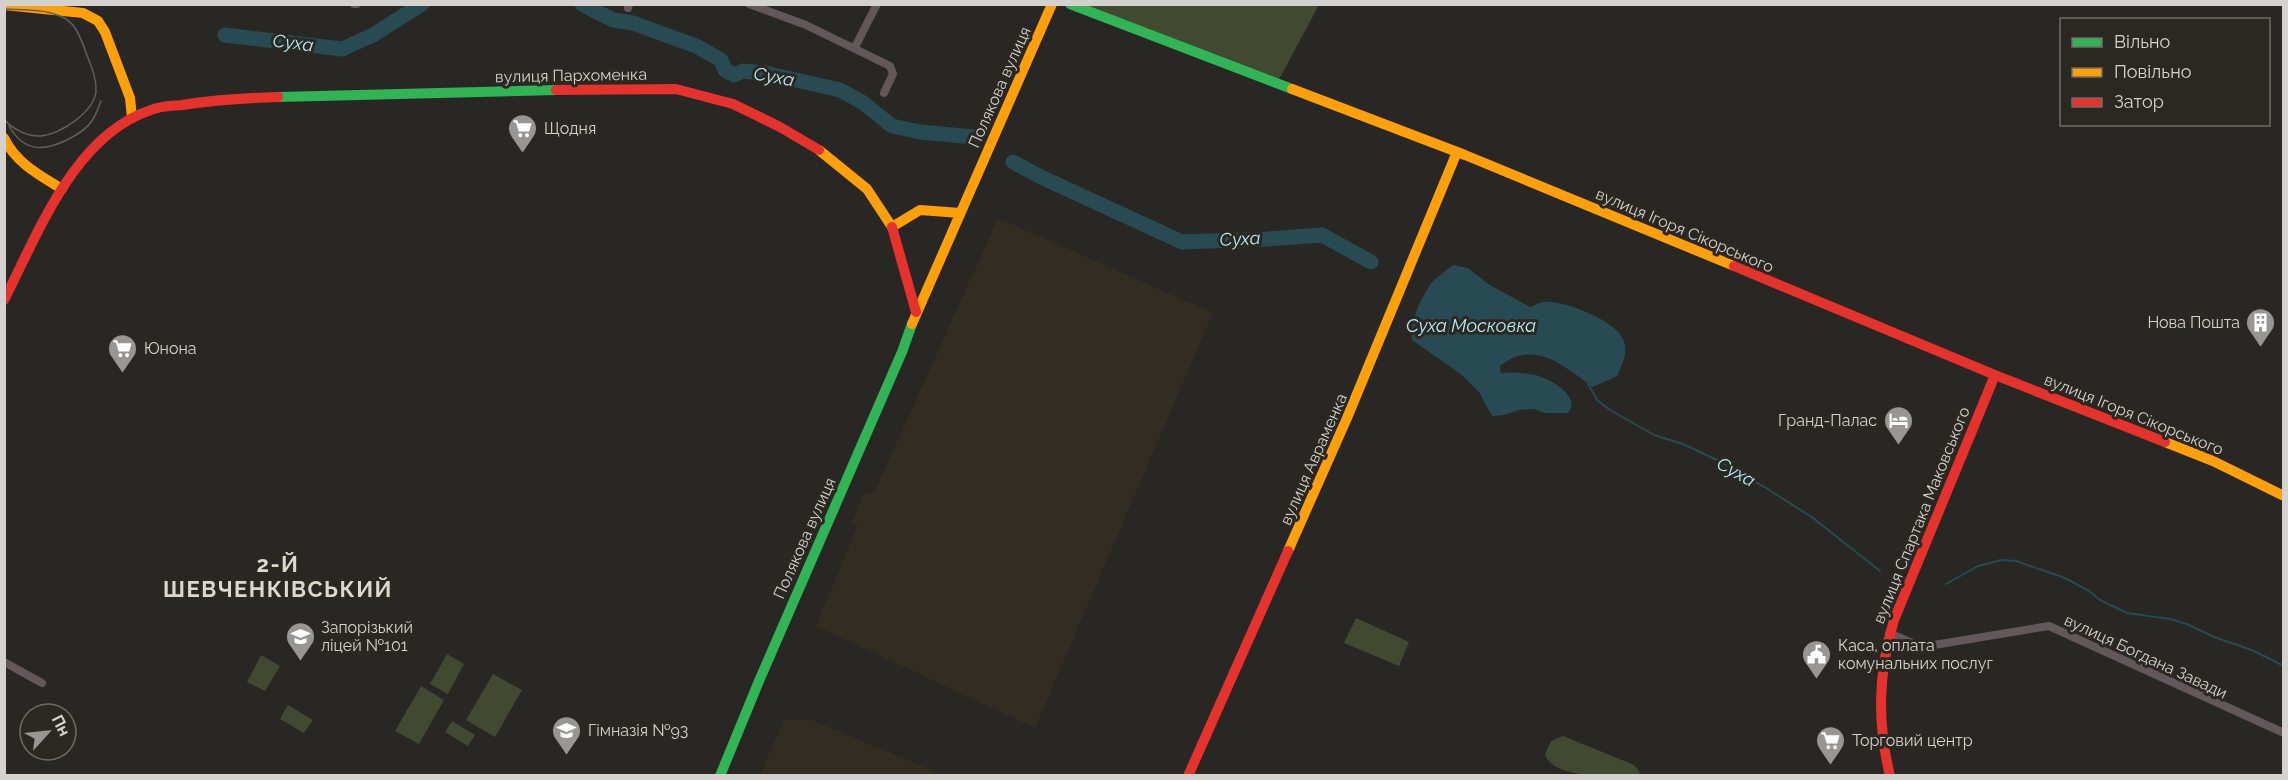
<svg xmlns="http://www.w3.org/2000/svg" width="2288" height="780" font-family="Raleway,sans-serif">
  <rect width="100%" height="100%" fill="#292724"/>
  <path fill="#322c22" d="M998,218l215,95 -178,415 -219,-102 41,-99 -5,-5 12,-29h10z
    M784,719l28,1 131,55h-183z"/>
  <path fill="#414930" d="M1070,5h249l-42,78z
    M1356,618l53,24 -10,24 -55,-23z
    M447,654l17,10 -16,30 -18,-10z
    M261,655l19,11 -15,25 -18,-9z
    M493,674l29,16 -27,47 -29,-17z
    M421,686l23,14 -25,44 -24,-13z
    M288,705l25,15 -9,13 -24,-14z
    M452,721l23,14 -7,11 -23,-14z
    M1563,736l69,28 5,4 4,7c-25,1 -89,5 -96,-21l6,-13z"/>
  <path fill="#284a52" d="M1453,265l15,3 20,16 42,23c4,-1 9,-5 13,-5 19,-3 75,19 81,39 4,12 -2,24 -7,35l-24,11c-29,-20 -57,-49 -93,-21l1,7c12,-1 23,0 34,2 14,3 47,21 33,38h-23l-11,-4 -15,1 -15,5 -12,1 -13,-24 -17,-17 -50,-35c-3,-18 10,-45 21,-59 6,-6 14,-11 20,-16z"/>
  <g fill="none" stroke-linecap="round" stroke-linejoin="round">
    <path stroke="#284a52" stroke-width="2" d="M1588,384l10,17 12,9 44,25 29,9 34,16 49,28 47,30 67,53
      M1946,584l32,-18 23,-6 15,1 49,17 24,13 11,9 27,13 43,6 17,5 27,13 38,13 32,16"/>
    <path stroke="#284a52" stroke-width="15" d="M582,4l31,16 20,3 63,23 25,14 4,10 9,5 9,-4 22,2 75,17 22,12 30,24 28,6 54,5
      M225,35l117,14 31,-14 49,-31
      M1013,162l30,16 139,64 86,-3 54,-4 49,27"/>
    <path stroke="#62585a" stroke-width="8" d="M354,4h3
      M749,4l57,21 84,41 3,8 -9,19
      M628,8l1,-4
      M855,47l22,-43
      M1889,633l33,14 127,-21 235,107
      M4,662l38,21"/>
    <path stroke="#30b455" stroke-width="10" d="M1070,4l222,85
      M278,97l278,-7
      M720,776l39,-95 143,-329 10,-28"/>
    <path stroke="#ff9f0a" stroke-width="10" d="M4,5l79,8 15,8 7,11 25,66 2,20
      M1292,89l173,66 269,111
      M4,138c12,25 35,37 58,51
      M819,150l48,39 25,38 28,-17 40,3
      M912,324l140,-320
      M2165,442l48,19 71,35
      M1288,551l59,-133 110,-266"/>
    <path stroke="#e5322d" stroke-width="10" d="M556,90l120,-1 57,15 47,23 39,23
      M892,227l24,85
      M1734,266l261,109 170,67
      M4,300c34,-66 70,-165 147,-190 9,-4 21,-4 31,-5 32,-5 63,-7 96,-8
      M1188,776l100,-225
      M1890,776c-13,-54 -12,-103 4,-156l101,-245"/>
    <path stroke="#645e5e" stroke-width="1.5" d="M4,9c18,1 39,0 56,7 14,5 19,18 24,31 5,15 13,29 12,45 -3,21 -36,42 -55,44 -13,1 -29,-7 -37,-17
      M9,126c15,26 34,26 60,13 7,-4 17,-9 22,-17 5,-6 7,-14 10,-21"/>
  </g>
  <defs>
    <symbol id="supermarket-pin" viewBox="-11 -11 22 30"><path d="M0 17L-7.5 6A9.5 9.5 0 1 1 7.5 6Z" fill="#989692" stroke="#2b2822"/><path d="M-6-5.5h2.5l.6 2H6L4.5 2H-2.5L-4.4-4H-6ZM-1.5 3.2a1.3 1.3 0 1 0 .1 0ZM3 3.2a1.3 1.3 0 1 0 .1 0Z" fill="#fff"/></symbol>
    <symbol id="building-pin" viewBox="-11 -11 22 30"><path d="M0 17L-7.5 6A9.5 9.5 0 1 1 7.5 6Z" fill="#989692" stroke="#2b2822"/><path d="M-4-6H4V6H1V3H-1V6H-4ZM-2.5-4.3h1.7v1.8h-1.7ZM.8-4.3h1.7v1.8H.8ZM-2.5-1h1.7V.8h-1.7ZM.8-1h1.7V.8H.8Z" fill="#fff"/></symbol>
    <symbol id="hotel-pin" viewBox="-11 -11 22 30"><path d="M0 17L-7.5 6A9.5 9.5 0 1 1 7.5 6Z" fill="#989692" stroke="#2b2822"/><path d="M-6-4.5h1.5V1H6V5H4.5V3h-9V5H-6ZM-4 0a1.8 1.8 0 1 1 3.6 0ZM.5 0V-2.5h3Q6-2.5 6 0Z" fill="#fff"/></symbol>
    <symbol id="school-pin" viewBox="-11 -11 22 30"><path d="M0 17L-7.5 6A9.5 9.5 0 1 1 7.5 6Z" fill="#989692" stroke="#2b2822"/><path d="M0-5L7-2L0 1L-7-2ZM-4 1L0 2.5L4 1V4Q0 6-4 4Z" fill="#fff"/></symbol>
    <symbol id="civic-pin" viewBox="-11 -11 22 30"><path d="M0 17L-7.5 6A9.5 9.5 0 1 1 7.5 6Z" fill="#989692" stroke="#2b2822"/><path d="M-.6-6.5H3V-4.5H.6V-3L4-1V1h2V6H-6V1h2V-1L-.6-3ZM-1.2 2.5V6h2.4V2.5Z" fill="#fff"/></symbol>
  </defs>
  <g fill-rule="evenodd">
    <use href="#supermarket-pin" x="506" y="112" width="33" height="45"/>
    <use href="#building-pin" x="2244" y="306" width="33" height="45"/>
    <use href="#supermarket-pin" x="106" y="332" width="33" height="45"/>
    <use href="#hotel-pin" x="1882" y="404" width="33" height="45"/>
    <use href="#school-pin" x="284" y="620" width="33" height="45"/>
    <use href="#civic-pin" x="1800" y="638" width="33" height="45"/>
    <use href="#school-pin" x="550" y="714" width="33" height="45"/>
    <use href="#supermarket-pin" x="1814" y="724" width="33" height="45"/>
  </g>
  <g text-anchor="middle" stroke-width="6" stroke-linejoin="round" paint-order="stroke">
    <g font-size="16" fill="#d4d2ce" stroke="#2b2822">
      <text transform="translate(571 75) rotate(-1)" y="6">вулиця Пархоменка</text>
      <text transform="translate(999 87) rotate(-66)" y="6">Полякова вулиця</text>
      <text transform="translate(1685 230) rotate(23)" y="6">вулиця Ігоря Сікорського</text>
      <text transform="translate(2134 414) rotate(22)" y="6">вулиця Ігоря Сікорського</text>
      <text transform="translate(1313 459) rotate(-66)" y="6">вулиця Авраменка</text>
      <text transform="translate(1921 515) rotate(-68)" y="6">вулиця Спартака Маковського</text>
      <text transform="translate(804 538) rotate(-66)" y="6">Полякова вулиця</text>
      <text transform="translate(2146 656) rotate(25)" y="6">вулиця Богдана Завади</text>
    </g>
    <g font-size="16" fill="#d4d2ce" stroke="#2b2822" text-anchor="start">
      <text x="544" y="134">Щодня</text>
      <text x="2240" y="328" text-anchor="end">Нова Пошта</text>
      <text x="144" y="354">Юнона</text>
      <text x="1877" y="426" text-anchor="end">Гранд-Палас</text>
      <text x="321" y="633">Запорізький<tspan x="321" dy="18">ліцей №101</tspan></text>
      <text x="1838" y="651">Каса, оплата<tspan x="1838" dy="18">комунальних послуг</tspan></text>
      <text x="588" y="736">Гімназія №93</text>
      <text x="1852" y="746">Торговий центр</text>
    </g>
    <g font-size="18" font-style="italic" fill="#b4edfc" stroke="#2b2822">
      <text transform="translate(293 43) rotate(7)" y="6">Суха</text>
      <text transform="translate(774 77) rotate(10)" y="6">Суха</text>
      <text transform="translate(1240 239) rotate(-3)" y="6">Суха</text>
      <text x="1471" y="332">Суха Московка</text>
      <text transform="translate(1736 472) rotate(29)" y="6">Суха</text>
    </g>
    <g font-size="22" font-weight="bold" letter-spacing="1.5" fill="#dbd8d0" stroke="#2b2822">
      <text x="278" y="572">2-Й<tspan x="278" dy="25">ШЕВЧЕНКІВСЬКИЙ</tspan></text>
    </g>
  </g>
  <rect width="2288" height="780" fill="none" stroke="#d4d2ce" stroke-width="12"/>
  <rect x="2060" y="18" width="210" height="108" fill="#2b2822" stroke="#6f6c67" stroke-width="1.5"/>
  <rect x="2072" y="38" width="30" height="9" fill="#30b455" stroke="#6f6c67" stroke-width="1.5"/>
  <text x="2114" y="48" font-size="18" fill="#d4d2ce">Вільно</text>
  <rect x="2072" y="68" width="30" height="9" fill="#ff9f0a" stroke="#6f6c67" stroke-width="1.5"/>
  <text x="2114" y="78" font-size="18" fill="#d4d2ce">Повільно</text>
  <rect x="2072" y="98" width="30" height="9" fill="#e5322d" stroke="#6f6c67" stroke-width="1.5"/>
  <text x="2114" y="108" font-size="18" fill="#d4d2ce">Затор</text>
  <g transform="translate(48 732) rotate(63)"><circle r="28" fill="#2b2822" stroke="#6f6c67" stroke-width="1.5"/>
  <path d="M0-4.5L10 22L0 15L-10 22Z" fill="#989692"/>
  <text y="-9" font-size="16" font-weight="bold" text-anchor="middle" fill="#d4d2ce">Пн</text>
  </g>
</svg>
